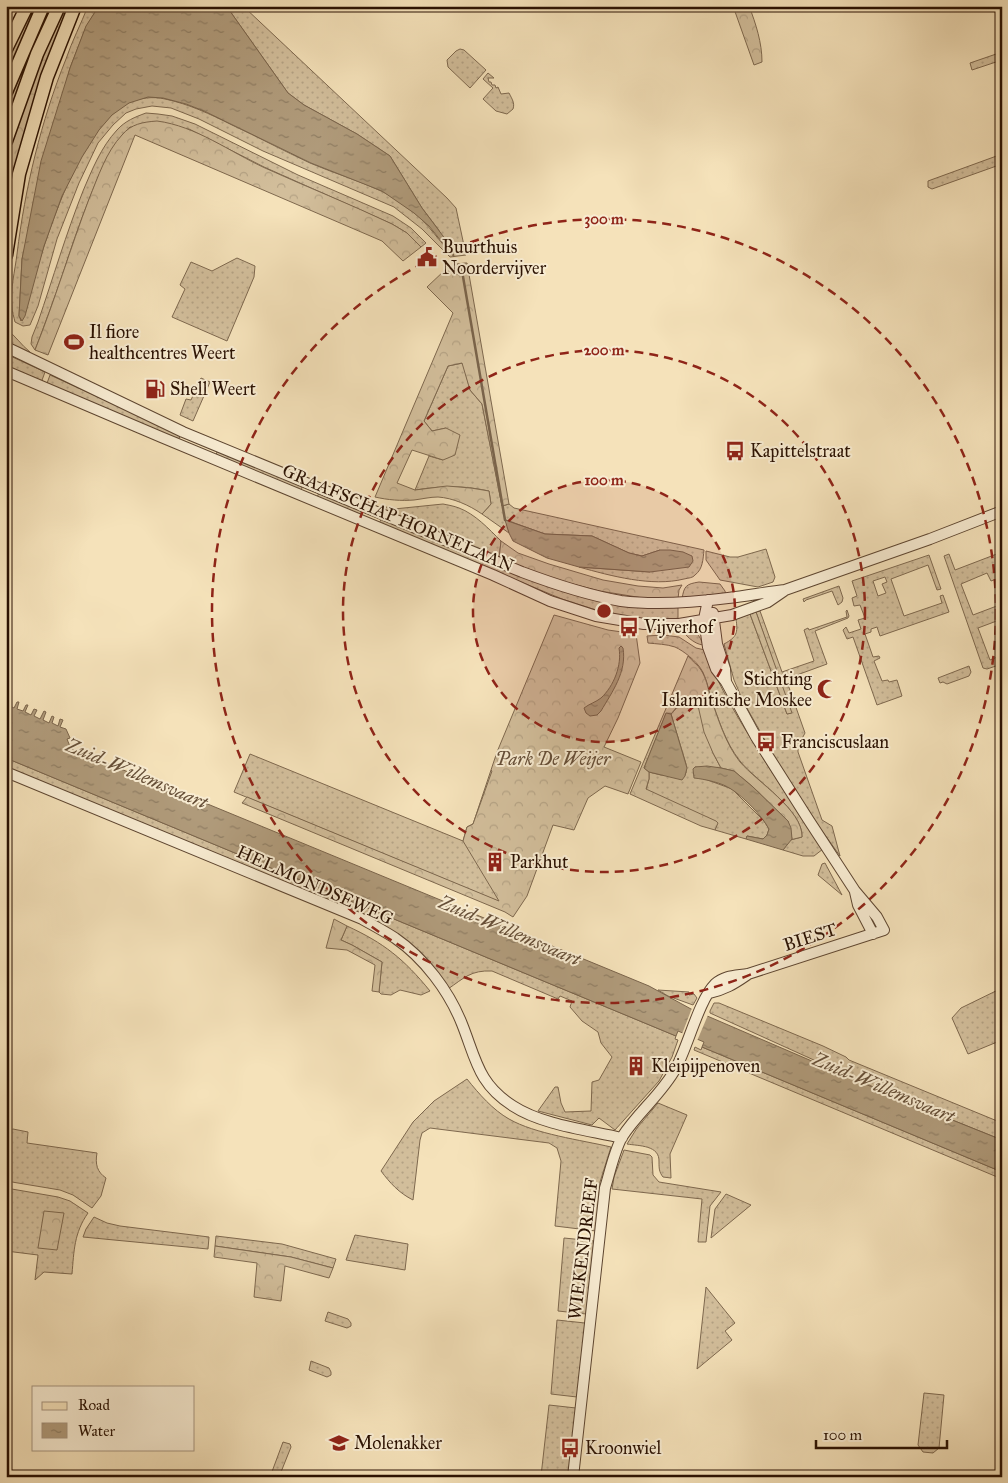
<svg xmlns="http://www.w3.org/2000/svg" width="1008" height="1483" font-family="'IM FELL Great Primer',serif">
  <defs>
    <pattern id="grass-dots" width="8" height="8" patternUnits="userSpaceOnUse" patternTransform="scale(1.25)"><rect width="8" height="8" fill="#d2be9b"/><path d="M2 2h.1M6 6h.1" fill="none" stroke="#b4a284" stroke-width="1.8" stroke-linecap="round"/></pattern>
    <pattern id="forest-crowns" width="20" height="18" patternUnits="userSpaceOnUse" patternTransform="scale(1.25)"><rect width="20" height="18" fill="#d2be9b"/><path d="M2 6a3 3 0 1 1 6 0M12 15a3 3 0 1 1 6 0" fill="none" stroke="#b4a284"/></pattern>
    <pattern id="water-ripples" width="26" height="14" patternUnits="userSpaceOnUse" patternTransform="scale(1.25)"><rect width="26" height="14" fill="#b09b7b"/><path d="M2 4q2-2 4 0t4 0M15 11q2-2 4 0t4 0" fill="none" stroke="#8f7d63"/></pattern>
  </defs>
  <rect width="100%" height="100%" fill="#f5e2ba"/>
  <filter id="stains"><feTurbulence type="fractalNoise" baseFrequency=".004" numOctaves="4"/><feColorMatrix values="0 0 0 0 .2 0 0 0 0 .09 0 0 0 0 .02 0 0 0 .5 -.17"/></filter>
  <radialGradient id="worn" r=".72"><stop offset=".6" stop-color="#630" stop-opacity="0"/><stop offset="1" stop-color="#630" stop-opacity=".3"/></radialGradient>
  <path fill="url(#grass-dots)" stroke="#7e684e" fill-rule="evenodd" d="M49,6h4l-47,119v-15l7,-21z
    M88,6h15l-8,6 -9,15 -16,41 -48,191 -3,57 2,5c18,-58 51,-188 107,-218 11,-5 25,-7 37,-4 24,5 45,15 67,26 26,12 52,26 78,38 23,10 48,17 71,28 11,5 22,14 32,21 16,12 26,30 41,44l-16,-27 -16,-21 -32,-52 -33,-22 -53,-29 -16,-12 -56,-79 -6,-8h17l204,192 9,10 10,47 -16,2 -28,-28 -28,-22 -131,-56 -64,-32 -28,-11 -19,-2 -16,3 -10,4 -13,12 -15,18 -19,40 -22,56 -19,67 -8,19 -7,1 -8,-4c-1,-5 -3,-10 -3,-15 -2,-18 3,-36 5,-53 8,-66 24,-133 49,-195 6,-18 15,-35 22,-53z
    M460,49l4,1 22,20 -16,18 -22,-21 -1,-7 9,-9z
    M1002,52v8l-30,10 -2,-7z
    M488,73l6,5h-6l1,4h2l1,3h3l1,3 2,-1 3,7 8,-1c3,6 6,10 4,16l-6,5 -11,-3 -13,-12 10,-11 -10,-9z
    M146,113l12,1 14,2 23,8 103,51 95,41 18,12 15,15 -5,4 -14,-14 -15,-9 -128,-57 -75,-38 -59,-2c-20,19 -30,45 -40,70 -10,25 -19,51 -27,76 -9,26 -18,51 -28,77l-4,-6 1,-7 6,-15c15,-44 28,-88 45,-131 9,-21 18,-44 34,-61 8,-9 18,-13 29,-17z
    M1002,154v10l-70,25 -4,-2v-6z
    M237,258l18,8 -1,11 -27,64 -55,-24 13,-28 -5,-4 11,-23 21,9z
    M6,329c9,6 15,16 24,23l-4,1 -20,-10z
    M6,354l39,18 -4,11 -35,-14z
    M463,363l7,27 12,14 20,102 7,-2 5,4 190,42c-1,9 -1,19 -9,25 -2,3 -7,3 -11,4 -32,8 -73,-3 -105,-12l71,5 10,-22 -18,6 -13,-3 -37,-17 -47,-2 -39,-14 3,13 -27,-19 9,-10 -2,-13c-28,-6 -46,-5 -74,-1l14,-34 14,4 3,-32 -14,3 -8,-10 24,-55z
    M50,375l131,60 -3,5 -132,-54z
    M201,378l9,4 -17,39 -13,-6 6,-16 5,1z
    M219,451l82,34 1,3 -1,2 -85,-35 1,-3z
    M319,493l42,18v2l-1,1 -43,-17z
    M443,504c5,1 11,2 16,4 16,6 30,21 42,33l-2,18 -118,-50 1,-3 12,3z
    M382,518l138,58 38,14 41,10 79,5v17c-20,-2 -39,-3 -59,-6 -19,-4 -38,-11 -57,-17l-183,-76z
    M766,549l9,28 -2,5 -15,5 -38,-7 -14,-20v-9l24,6h8z
    M1002,552v25l-11,4 -4,-8 -26,11 12,31 29,-11v15l-24,9 12,32 12,-5v9l-15,5 -4,-1 -39,-112 5,-2 6,16z
    M929,555l12,34 -4,1 -9,-25 -37,14 13,37 38,-13 -2,-7 3,-1 6,17 -69,24 -3,-9 -6,2v3l-6,2 8,23 6,-1 1,2 -6,3 8,20 6,-1 1,2 8,-2 5,16 -25,9 -24,-68 -6,2 -4,-9 3,-3 3,6 12,-4 -3,-9 7,-2 -5,-13 -6,1 -2,-8 5,-2 -5,-15zM885,577l2,5 -5,2 4,9 -8,3 -5,-15z
    M699,582l21,2 5,7 1,5 -44,3c2,-13 4,-15 17,-17z
    M839,586l4,12 -1,4 -4,3 -6,-14 -26,9 -2,2 -1,-3z
    M847,610l2,6 -1,2 -33,13 12,33 -41,15 19,54 -7,13v6l24,68 10,6 8,30 -20,-28 -45,-70 -32,-57 -9,-21 -10,-36c13,-7 14,-11 12,-25l14,-5 37,100 4,-1 -35,-101 4,-1 22,61 32,-11 -10,-31 4,-2 1,2 38,-13 -1,-6z
    M685,626c10,4 15,9 18,19 -9,-1 -19,-10 -22,-18z
    M663,635l16,2 17,11 9,2c12,33 30,63 48,92 23,37 46,72 70,107l-9,7h-11l-20,-6 7,-10 12,-3c1,-27 -45,-55 -62,-76 -15,-19 -22,-43 -30,-66 -2,-8 -4,-18 -9,-26 -5,-8 -17,-18 -26,-22 -9,-3 -18,-3 -27,-4l-1,-7z
    M969,666l2,6 -2,4 -22,8 -4,-2 -3,1 -2,-5z
    M689,695l7,2 17,56 8,15 -26,-1 10,12 27,10 32,32 5,8 -2,6 -4,4 -16,-3 -1,3 -31,-9 2,-7 -71,-33 3,-11v-7l12,3 25,-2v-9l-15,-50z
    M250,754l213,87 4,-14 6,-3 18,-54 12,5 14,134 -283,-117z
    M6,758l670,278 -1,3 3,1 -6,17 -13,24 -44,49 -16,-12 -7,7 -54,-14 17,-24h3l3,16 4,9 26,-1 1,-29 7,-2 13,-23 -11,-14 -3,-11 -16,-11 -12,-14 2,-6 -12,-5 -2,3 -66,-28c-21,-1 -28,7 -44,18l-78,-70 -29,-14 -335,-138z
    M825,863l17,32 -24,-20 4,-11z
    M347,926c37,17 57,33 83,65l-9,4 -21,-5 -9,5 -10,-1 -2,-2 3,-30 -30,-17 -11,-5z
    M1002,988v52l-34,14 -16,-36 9,-10z
    M658,990l31,2v3l5,-1 3,4 -4,7 -25,-9z
    M714,1003h5l104,43 23,11 3,3 153,63v17l-102,-41 -190,-86v-2z
    M695,1047l6,3 1,-3 300,125v7l-308,-129z
    M467,1079c12,15 26,31 42,40 26,15 72,21 102,28l-11,35 -4,49 -41,-5 6,-65 -4,-13 -8,-5 -119,-15 -8,5 -2,7 -7,60c-14,-7 -23,-17 -32,-29l32,-49 21,-21z
    M658,1103l29,12 -17,39 1,24 -8,-1c-4,-5 -4,-9 -4,-15 1,-17 -20,-16 -32,-18l10,-16z
    M13,1129l15,3 -1,11 70,10c-2,11 0,19 9,25l-5,18 -9,12 -19,-13 -13,-5 -54,-9v-50z
    M624,1150l26,5 2,2 1,18 6,7 62,10 -11,14 -4,36h-8l4,-43 -90,-10 2,-12z
    M6,1188l52,9 12,4 18,12c-14,20 -14,38 -16,61l-28,-2 -9,8 3,-25 -32,-4z
    M726,1194l25,11 -40,33 4,-29z
    M94,1217l13,6 13,3 89,11 -1,12 -125,-12 3,-8z
    M355,1235l53,9 -3,26 -59,-10z
    M216,1236l66,8 54,15 -3,9 -42,-11 -76,-11z
    M564,1238l30,3 -8,73 -28,-3z
    M706,1287l29,36 -10,8 7,9 -35,29z
    M328,1312l20,7 3,4v3l-4,2 -22,-7z
    M557,1320l28,3 -8,74 -26,-3z
    M311,1361l18,7 2,4v3l-4,2 -18,-7z
    M924,1393l20,2 -5,53 -6,5 -10,-1 -5,-7z
    M549,1405l27,3 -8,69 -27,-1z
    M283,1442l7,2 1,3 -10,25v5h-11z"/>
  <path fill="url(#forest-crowns)" stroke="#7e684e" d="M30,6h8l-32,82v-32z
    M63,6h8l-65,215v-66l3,-13 14,-45z
    M733,6h16c7,18 13,37 13,56l-8,3z
    M157,121c39,5 73,31 108,47 42,19 85,36 127,56l15,9 14,14 -18,14 -21,-20 -247,-106 -87,220 -13,-5c20,-50 35,-101 54,-151 9,-22 17,-47 33,-64 9,-11 21,-13 35,-14z
    M465,263h2l42,241 -7,2 -20,-102 -12,-14 -8,-27 -14,3 -24,55 8,10 14,-3 14,7 -5,20 -12,5 -31,-10 -15,33 18,7 32,-4 24,2 18,3 2,13 -9,10c-13,-9 -29,-16 -44,-17 -8,0 -16,2 -24,3 -13,1 -26,0 -39,-3l78,-184 -26,-26 18,-17 14,5 -2,-11z
    M501,541l17,12 31,11 54,16 35,6 25,2 19,-3 -3,5 -1,9 -35,-1 -43,-7 -51,-13 -50,-19z
    M756,612l36,101 -5,1 -37,-100z
    M554,615l54,15 28,4 4,29 -22,55 -14,29 37,15 -13,32 -23,-8 -17,12 -14,32 -21,-5 -26,71 -14,21 -8,-5 -263,-109 5,-6 252,104 -36,-60 4,-14 6,-3 19,-53 -1,-1 6,-18z
    M688,656c4,5 10,9 13,14 5,8 7,17 9,26 8,22 15,47 30,66 17,20 63,48 62,75l-12,3 2,-1 -4,-18 -35,-34 -19,-16 -13,-3 -8,-15 -9,-21 -8,-35c-11,-4 -18,9 -25,17h-5l-22,54 5,4v7l-3,10 70,32 2,2 -3,7 -14,-4 -71,-32z
    M334,919l13,7 -6,14 11,5 30,17 -3,30 -7,-1 3,-26 -28,-15 -21,-2z
    M44,1211l20,2 -7,37 -19,-2z
    M215,1246l76,11 42,11 -4,10 -44,-12 -4,35 -27,-4 3,-34 -43,-6z"/>
  <path fill="url(#water-ripples)" stroke="#7a644b" d="M103,6h123l6,8 56,79 16,12 53,29 33,22 32,52 30,40 2,9 -25,-31 -15,-13 -32,-22 -71,-28 -107,-52 -18,-7 -23,-6 -15,-1 -19,6 -17,12 -13,15 -17,27 -20,39 -18,50 -19,70 -3,5 -3,-5 3,-57 19,-98 29,-93 16,-42 9,-14z
    M505,520l40,14 47,2 37,17 13,3 18,-6h10l13,2 9,4 1,5 -4,6 -39,5 -71,-5 -32,-9 -34,-17 -4,-8z
    M621,646l2,2c4,24 -11,44 -22,63l-4,4 -7,1 -4,-3 -2,-5c5,-4 12,-6 17,-10 13,-12 21,-33 18,-50z
    M8,699h2l-2,6 6,3 3,-6h2l-2,7 6,2 3,-6h2l-3,7 6,3 3,-6 3,1 -3,6 6,3 4,-8 2,1 -3,8 6,3 3,-7 2,1 -2,6 6,3 2,-7 3,1 -3,7 6,2 4,9 -3,1 4,10 122,49 456,188 42,23 209,90 102,41v32l-300,-125 2,-5 -26,-11 -2,5 -670,-278v-54z
    M666,713l5,1 16,54 -2,8 -3,4 -33,-8 -5,-4z
    M707,766l14,2 13,3 19,16 35,34 3,7 1,11 -9,11 -37,-11 1,-3 16,3 4,-4 2,-6c-7,-13 -25,-32 -38,-40 -8,-6 -27,-10 -37,-11l-1,-9 2,-2z"/>
  <path fill="#f5e2ba" d="M692,1008l16,7 -11,26 -15,-7z"/>
  <g fill="none" stroke-linecap="round" stroke-linejoin="round">
    <path stroke="#7a644b" stroke-width="2.5" d="M461,265l44,255"/>
    <defs>
      <path id="tertiary" d="M6,347l177,85 339,140c32,12 65,23 99,29 32,4 76,1 107,-3 19,-2 38,-6 57,-8l145,-51 72,-28
        M6,371l155,66 332,138 57,26 46,15 48,8h35l53,-9 36,-13 16,-11
        M713,613l4,31 8,25 1,13
        M6,772l356,147c11,6 22,12 33,19 29,20 54,53 67,86 14,35 16,60 51,82 29,19 75,24 109,32
        M855,892l3,13 15,29
        M709,993c15,-3 25,-9 38,-18
        M573,1477l32,-289c5,-16 9,-36 17,-51 16,-25 40,-43 54,-69 12,-22 23,-68 39,-84 10,-9 21,-8 33,-10l136,-44 -7,-13 -22,-26 -47,-72 -52,-82 -30,-55 -10,-13 -8,-22 -4,-28 4,-19"/>
      <path id="primary" d="M6,49l21,-43
        M6,92l37,-86
        M6,141l31,-87 22,-48
        M6,255l13,-81 28,-97 28,-71"/>
    </defs>
    <use href="#tertiary" stroke="#5d4530" stroke-width="12"/>
    <use href="#primary" stroke="#2a1102" stroke-width="15"/>
    <use href="#tertiary" stroke="#f8ecd2" stroke-width="10"/>
    <use href="#primary" stroke="#f5e2ba" stroke-width="12"/>
  </g>
  <circle cx="604" cy="611" r="131" fill="#8f2418" fill-opacity=".12"/>
  <g fill="none" stroke="#8f2418" stroke-width="2.5" stroke-dasharray="9 6">
    <circle cx="604" cy="611" r="131"/>
    <circle cx="604" cy="611" r="261"/>
    <circle cx="604" cy="611" r="392"/>
  </g>
  <defs>
    <symbol id="civic-bare" viewBox="-9 -9 18 18"><path d="M-.6-6.5H3V-4.5H.6V-3L4-1V1h2V6H-6V1h2V-1L-.6-3ZM-1.2 2.5V6h2.4V2.5Z" fill="#8f2418" stroke="#f8ecd2" stroke-width="2.5" paint-order="stroke"/></symbol>
    <symbol id="stadium-bare" viewBox="-9 -9 18 18"><path d="M0-5a6.5 5 0 1 0 0 10a6.5 5 0 1 0 0-10ZM-3.5-1.8h7v3.6h-7Z" fill="#8f2418" stroke="#f8ecd2" stroke-width="2.5" paint-order="stroke"/></symbol>
    <symbol id="fuel-bare" viewBox="-9 -9 18 18"><path d="M-5.5-6h7V0h2V4h1.3V-2.5L3-4.5l.8-.8L6-3V5H2.5V1h-1V6h-7ZM-4.2-4.7v3.2H.2V-4.7Z" fill="#8f2418" stroke="#f8ecd2" stroke-width="2.5" paint-order="stroke"/></symbol>
    <symbol id="bus-bare" viewBox="-9 -9 18 18"><path d="M-5-6H5V4H4V6H2V4H-2V6H-4V4H-5ZM-3.5-4V0h7V-4ZM-3.5 1.2v1.5H-2V1.2ZM2 1.2v1.5H3.5V1.2Z" fill="#8f2418" stroke="#f8ecd2" stroke-width="2.5" paint-order="stroke"/></symbol>
    <symbol id="mosque-bare" viewBox="-9 -9 18 18"><path d="M3.5-4.9A6 6 0 1 0 3.5 4.9A5 5 0 1 1 3.5-4.9Z" fill="#8f2418" stroke="#f8ecd2" stroke-width="2.5" paint-order="stroke"/></symbol>
    <symbol id="building-bare" viewBox="-9 -9 18 18"><path d="M-4-6H4V6H1V3H-1V6H-4ZM-2.5-4.3h1.7v1.8h-1.7ZM.8-4.3h1.7v1.8H.8ZM-2.5-1h1.7V.8h-1.7ZM.8-1h1.7V.8H.8Z" fill="#8f2418" stroke="#f8ecd2" stroke-width="2.5" paint-order="stroke"/></symbol>
    <symbol id="school-bare" viewBox="-9 -9 18 18"><path d="M0-5L7-2L0 1L-7-2ZM-4 1L0 2.5L4 1V4Q0 6-4 4Z" fill="#8f2418" stroke="#f8ecd2" stroke-width="2.5" paint-order="stroke"/></symbol>
  </defs>
  <g fill-rule="evenodd">
    <use href="#civic-bare" x="413" y="243" width="28" height="28"/>
    <use href="#stadium-bare" x="60" y="328" width="28" height="28"/>
    <use href="#fuel-bare" x="141" y="375" width="28" height="28"/>
    <use href="#bus-bare" x="721" y="437" width="28" height="28"/>
    <use href="#bus-bare" x="615" y="613" width="28" height="28"/>
    <use href="#mosque-bare" x="813" y="675" width="28" height="28"/>
    <use href="#bus-bare" x="752" y="728" width="28" height="28"/>
    <use href="#building-bare" x="481" y="848" width="28" height="28"/>
    <use href="#building-bare" x="622" y="1052" width="28" height="28"/>
    <use href="#school-bare" x="325" y="1429" width="28" height="28"/>
    <use href="#bus-bare" x="556" y="1434" width="28" height="28"/>
  </g>
  <g text-anchor="middle" stroke-width="4" stroke-linejoin="round" paint-order="stroke">
    <g font-size="18" fill="#2a1102" stroke="#f8ecd2" text-anchor="start">
      <text x="442" y="253">Buurthuis<tspan x="442" dy="21">Noordervijver</tspan></text>
      <text x="89" y="338">Il fiore<tspan x="89" dy="21">healthcentres Weert</tspan></text>
      <text x="170" y="395">Shell Weert</text>
      <text x="750" y="457">Kapittelstraat</text>
      <text x="644" y="633">Vijverhof</text>
      <text x="812" y="685" text-anchor="end">Stichting<tspan x="812" dy="21">Islamitische Moskee</tspan></text>
      <text x="781" y="748">Franciscuslaan</text>
      <text x="510" y="868">Parkhut</text>
      <text x="651" y="1072">Kleipijpenoven</text>
      <text x="354" y="1449">Molenakker</text>
      <text x="585" y="1454">Kroonwiel</text>
    </g>
    <g font-size="18" fill="#2a1102" stroke="#f8ecd2">
      <text transform="translate(398 518) rotate(23)" y="6">GRAAFSCHAP HORNELAAN</text>
      <text transform="translate(315 885) rotate(24)" y="6">HELMONDSEWEG</text>
      <text transform="translate(810 937) rotate(-18)" y="6">BIEST</text>
      <text transform="translate(583 1249) rotate(-83)" y="6">WIEKENDREEF</text>
    </g>
    <g font-size="18" font-style="italic" fill="#654e38" stroke="#f8ecd2">
      <text x="553" y="765">Park De Weijer</text>
    </g>
    <g font-size="19" font-style="italic" fill="#664f38" stroke="#f8ecd2">
      <text transform="translate(137 773) rotate(23)" y="7">Zuid-Willemsvaart</text>
      <text transform="translate(510 930) rotate(23)" y="7">Zuid-Willemsvaart</text>
      <text transform="translate(884 1087) rotate(23)" y="7">Zuid-Willemsvaart</text>
    </g>
  </g>
  <circle cx="604" cy="611" r="8" fill="#8f2418" stroke="#f8ecd2" stroke-width="2.5"/>
  <g font-size="15" text-anchor="middle" font-weight="bold" fill="#8f2418" stroke="#f8ecd2" stroke-width="4" stroke-linejoin="round" paint-order="stroke">
    <text x="604" y="224">300 m</text>
    <text x="604" y="355">200 m</text>
    <text x="604" y="485">100 m</text>
  </g>
  <rect width="1008" height="1483" fill="none" stroke="#f5e2ba" stroke-width="25"/>
  <rect x="8" y="8" width="993" height="1468" fill="none" stroke="#2a1102" stroke-width="2.5"/>
  <rect x="12" y="12" width="983" height="1458" fill="none" stroke="#2a1102"/>
  <rect x="32" y="1386" width="162" height="65" fill="#f8ecd2" stroke="#a6947f"/>
  <rect x="42" y="1402" width="25" height="8" fill="#f5e2ba" stroke="#a6947f"/>
  <text x="78" y="1410" font-size="15" fill="#2a1102">Road</text>
  <rect x="42" y="1423" width="25" height="15" fill="url(#water-ripples)" stroke="#a6947f"/>
  <text x="78" y="1436" font-size="15" fill="#2a1102">Water</text>
  <path d="M816 1440v8h131v-8" fill="none" stroke="#2a1102" stroke-width="2.5"/>
  <text x="823" y="1440" font-size="15" fill="#2a1102" stroke="#f8ecd2" stroke-width="4" paint-order="stroke">100 m</text>
  <rect width="100%" height="100%" filter="url(#stains)"/>
  <rect width="100%" height="100%" fill="url(#worn)"/>
</svg>
